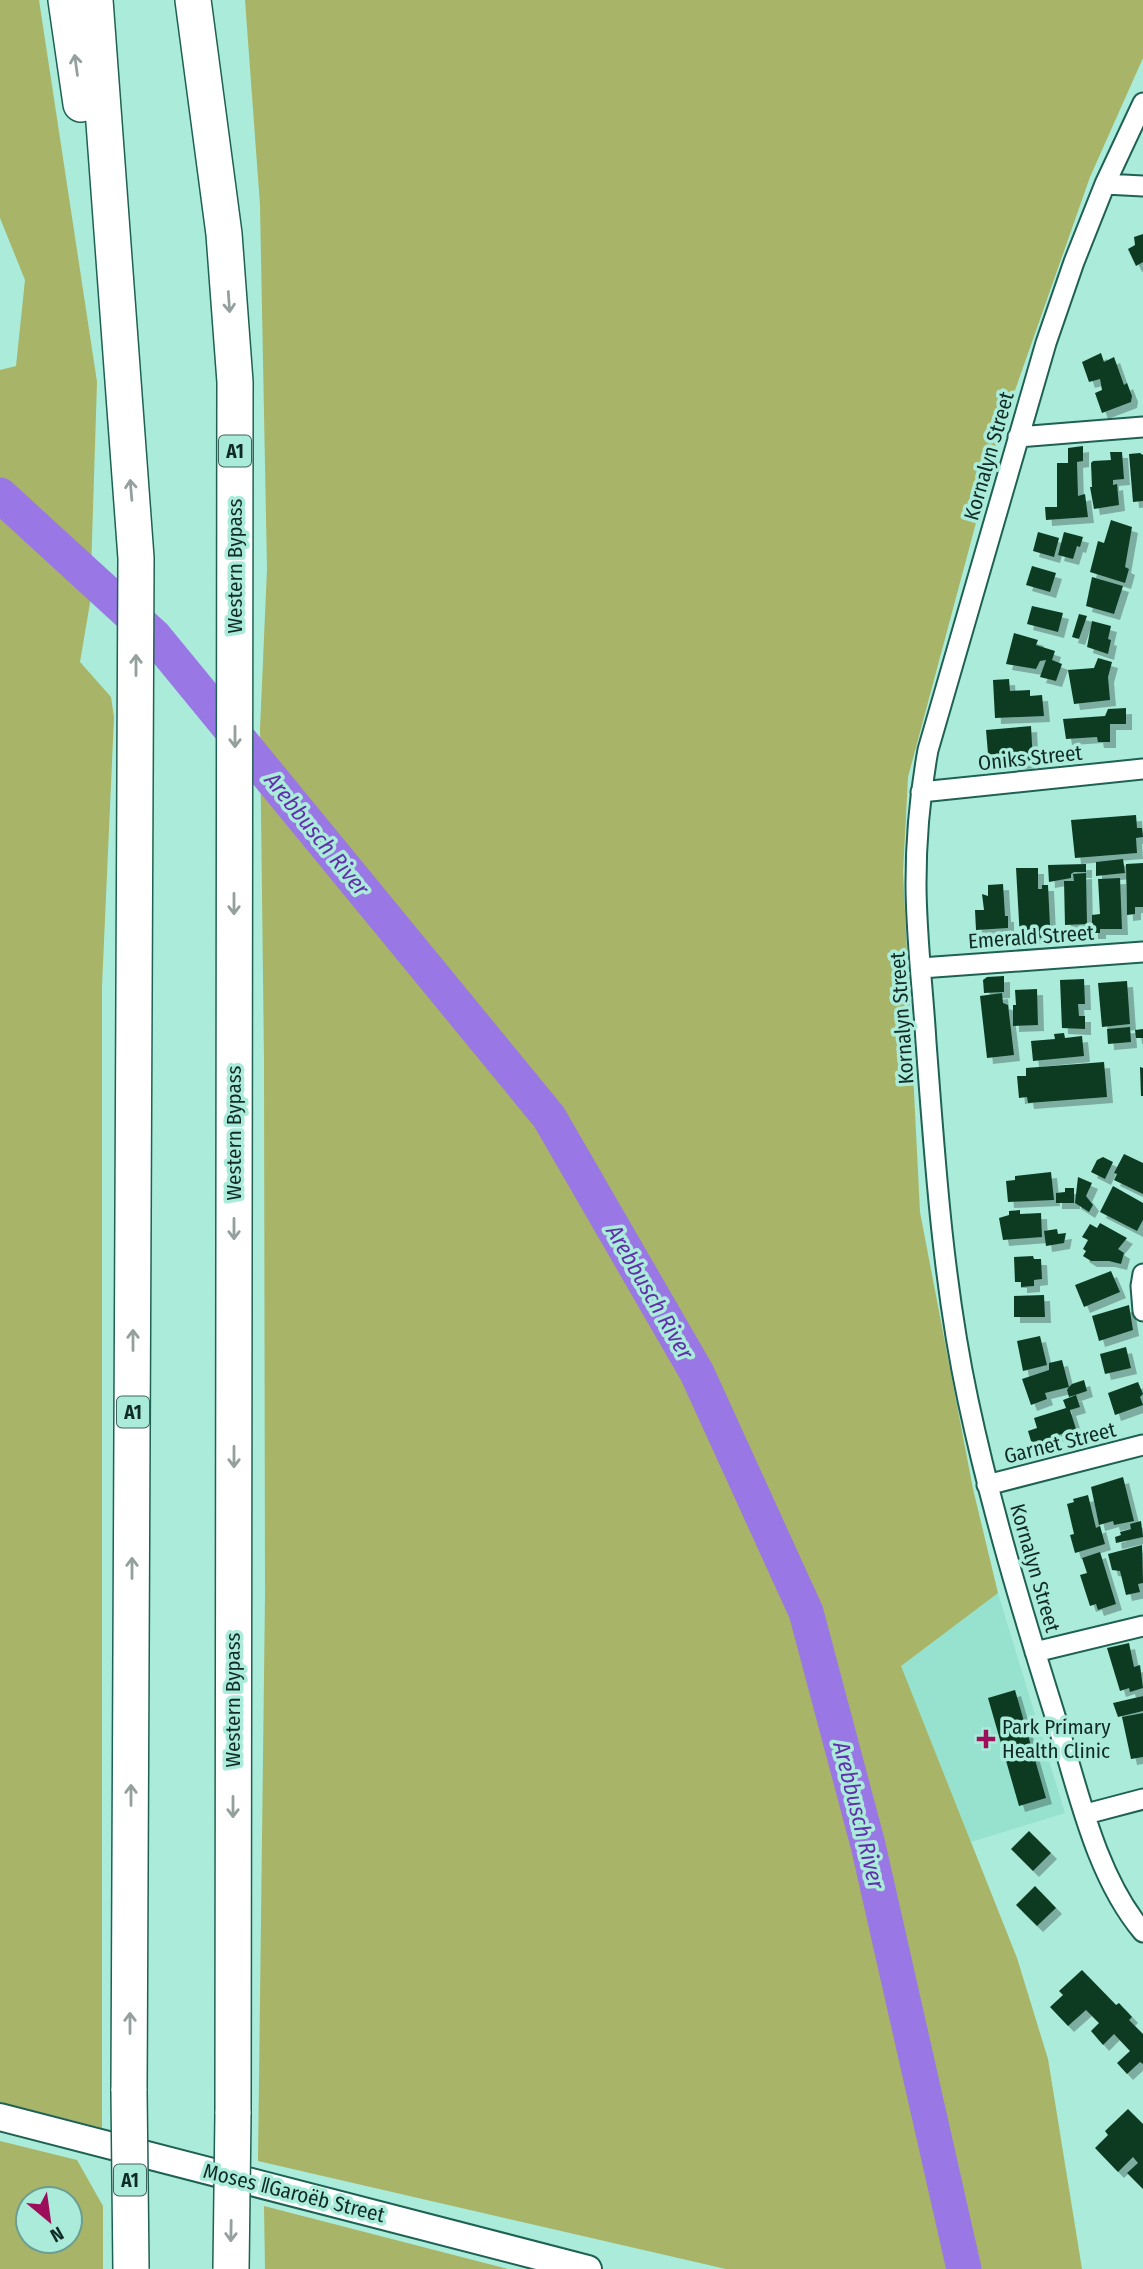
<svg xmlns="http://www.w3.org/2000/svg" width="1143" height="2269" font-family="'Fira Sans Condensed',sans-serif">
  <defs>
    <filter id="shadow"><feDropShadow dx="6" dy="6" stdDeviation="0" flood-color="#0004"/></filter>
  </defs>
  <rect width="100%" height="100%" fill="#aaebda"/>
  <path fill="#96e2ce" d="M998,1593l67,220 -94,29 -71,-177z"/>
  <path fill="#a8b467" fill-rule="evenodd" d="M0,0h39l58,382 -7,221 -10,59 31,35 3,20 -12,269v1142l-102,-26v-1732l16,-4 9,-86 -25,-62z
    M245,0h898v58l-53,119 -90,256 -92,344 -5,95 17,340 53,277 25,104 -97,73 116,292 31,101 34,210h-356l-468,-108 7,-565 -1,-536 -4,-331 7,-160 -7,-364z
    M0,2141l77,19 26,46v63h-103zM28,2199h42v42h-42z
    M264,2206l244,63h-243z"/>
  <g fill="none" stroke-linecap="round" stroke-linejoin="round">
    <path stroke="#9977e4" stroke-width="35" d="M0,495l155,142 394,480 148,256 109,239 62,233 96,424"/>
  </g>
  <path fill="#0f3a23" filter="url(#shadow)" d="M1143,234v28l-7,4 -8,-17 7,-4 -1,-8z
    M1101,353l3,9 10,-5 10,28 3,-2 5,13 -1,6 -29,11 -7,-20 7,-3 -2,-11 -11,3 -7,-20z
    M1083,446v15l-6,1 1,34 7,-2 3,23 -42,3 -1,-13h12v-44h11v-15z
    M1110,452h12l2,27 -11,1v5l4,-1 2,21 -25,4 -4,-22h2l-1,-24 2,-2 18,-1z
    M1140,453l3,2v46l-10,1 -4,-48z
    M1111,520l21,7 -7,40 4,2 -4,14 -35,-11 8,-31 6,2z
    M1038,532l21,6 -5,19 -21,-6z
    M1064,532l19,5 -3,10 -3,-1 -4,13 -15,-4z
    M1032,566l24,7 -6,19 -24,-7z
    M1092,577l31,9 -9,28 -28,-8z
    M1032,606l31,7 -5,19 -31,-8z
    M1079,614l8,2 -8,23 -7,-2z
    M1092,621l19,5 -3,13 3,1 -3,14 -21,-7z
    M1014,633l24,7 -2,5 19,6 -3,9 10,4 -6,17 -16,-4 6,-17 -6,1 -4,8 -30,-5z
    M1098,658l14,4 -4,15 2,23 -36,4 -6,-34 26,-2z
    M1009,679l1,12 20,-1v6l12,-1 2,21 -49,2 -2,-38z
    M1126,708v16h-16v18h-12l-1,-5 -31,2 -3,-20 42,-3 3,-7z
    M1031,726l2,36 -44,3 -3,-35z
    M1136,815l1,13h5l1,9 -7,1 1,15 -62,5 -4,-38z
    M1123,859l2,14 -29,3v-14z
    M1143,863v44h-8v7l-8,1 -1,-51z
    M1086,864v8h-12l-3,2v4l-22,4 -1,-17z
    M1016,868h22v21h4v-4h6l2,41h-6v2h6v9l-30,2z
    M1086,873l1,51 -22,1 -1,-44h10l-1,-7z
    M1120,878l2,51h-22v4h-8v-18l8,-1 -2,-35z
    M1003,884l2,32h3v12l-32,2 -1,-20h9l-2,-16 6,2v-11z
    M1004,976v16l-20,1 -1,-13 4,-3z
    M1084,979l1,25h-7l1,12h6v13l-23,-1 -2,-48z
    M1127,981l3,43 -28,3 -4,-44z
    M1037,989l1,36 -25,1v-21h3l-1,-15z
    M1002,993l1,10 5,2 6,50 -27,3 -7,-62z
    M1130,1027l1,15 -23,2 -1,-15z
    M1143,1029v9h-7l-1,-8z
    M1064,1033l1,5 17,-2 2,20 -51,5 -2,-20 24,-2 -1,-5z
    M1104,1062l3,35 -79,6 -1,-6 -8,1 -2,-22h9v-8z
    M1140,1067l3,1v28h-2z
    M1124,1154l19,9v31l-29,-14 3,-6 -3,-1z
    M1103,1157l10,5 -8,17 -14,-7 6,-12z
    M1051,1172l3,28 -46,2 -2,-21 9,-1v-4z
    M1078,1177l14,6 -6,13 7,9 -4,7 -14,-9z
    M1113,1186l30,17v17l-6,11 -37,-19z
    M1065,1188h9v15h-18v-10l9,-1z
    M1020,1210v4l21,-1 1,24 -39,3 -4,-22 10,-3v-4z
    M1100,1223l27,15 -9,11 6,4 -3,11 -12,-3h-18l-8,-5 3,-5 -3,-2 5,-9 -6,-3 8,-13 7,4z
    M1057,1229l1,5 8,-1 -2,10 -18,3 -2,-15z
    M1033,1256l1,3h7l1,20 -8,1v6l-13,1v-5h-6l-1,-25z
    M1111,1271l9,21 -36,15 -9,-22z
    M1044,1295l1,22h-31v-21z
    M1129,1305l4,25 -34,11 -7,-25z
    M1040,1336l7,29 -24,6 -6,-30z
    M1126,1347l5,21 -26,6 -5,-20z
    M1062,1360l7,27 3,-3 12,-4 3,11 -18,6 -2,-7 2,-3 -24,6 2,6 -16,6 -9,-26 27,-9v-7z
    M1138,1382l5,12 -3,3 3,8 -28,10 -7,-22z
    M1076,1395l4,12 -10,3 6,19 -32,11 1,3 -5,2 -9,-4 -3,-10 9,-3 -3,-10 32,-10 -3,-8z
    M1123,1477l11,44 -20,4 -1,-4 -14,4 -8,-38z
    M1088,1495l8,33 4,-2 5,18 -30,9 -5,-18 4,-1 -7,-30 7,-2 -1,-3z
    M1141,1521l2,16 -27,6 -1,-6 6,-2 -1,-3 11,-3 -1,-5z
    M1142,1545l1,38 -5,1 2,8 -14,3 -6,-24 -8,-1 -4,-16z
    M1100,1552l16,52 -18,6 -2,-6 -6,2 -10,-31 7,-2 -5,-15z
    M1129,1643l5,24 6,-2 3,23 -13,4 -1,-4 -9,3 -13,-43z
    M1015,1690l31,108 -27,8 -31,-108z
    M1143,1696v15l-25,6 -5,-14z
    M1143,1713v44l-12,2 -9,-42z
    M1029,1831l22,22 -18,18 -22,-22z
    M1035,1886l21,22 -19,18 -21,-21z
    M1082,1970l34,35 3,-2 13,14 -3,3 14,14v30l-3,-2 -13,12 -10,-11 13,-12 -16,-17 -11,11 -12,-14 8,-8 -13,-13 -18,16 -18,-19 13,-12 -4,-4z
    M1128,2109l15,15v65l-16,-16 11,-10 -5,-6 -15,15 -23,-24 13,-13 -3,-4z"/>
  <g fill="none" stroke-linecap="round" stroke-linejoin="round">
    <defs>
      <path id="minor" d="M1143,103l-38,81 -31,78 -28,81 -118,407c-8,44 -12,89 -12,133 0,53 7,107 10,159 9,120 17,241 42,358 23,108 55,214 88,319 22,70 39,156 87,213
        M1105,184l38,2
        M1018,437l125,-10
        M921,792l222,-23
        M921,968l222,-16
        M1143,1274l-2,12 2,25
        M987,1485l156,-40
        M1035,1652l108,-26
        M1086,1814l57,-15"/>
      <path id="secondary" d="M0,2117l588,152"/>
      <path id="motorway" d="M66,0l15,104
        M95,0l41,558 -7,1533
        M193,0l31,234 11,148 -2,1732"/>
    </defs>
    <use href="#minor" stroke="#1f6153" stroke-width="23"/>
    <use href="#secondary" stroke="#1f6153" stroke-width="30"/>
    <use href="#motorway" stroke="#1f6153" stroke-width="38"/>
    <use href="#minor" stroke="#fff" stroke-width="19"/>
    <use href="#secondary" stroke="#fff" stroke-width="26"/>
    <use href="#motorway" stroke="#fff" stroke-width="35"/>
    <defs>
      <path id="motorway-bridge" d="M129,2091l2,178
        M231,2269l2,-155"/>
    </defs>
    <use href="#motorway-bridge" stroke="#1f6153" stroke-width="38" stroke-linecap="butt"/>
    <use href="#motorway-bridge" stroke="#fff" stroke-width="35"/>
  </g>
  <defs><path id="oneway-shaft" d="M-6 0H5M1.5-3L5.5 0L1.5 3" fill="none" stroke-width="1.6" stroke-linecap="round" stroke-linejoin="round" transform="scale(1.75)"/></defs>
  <g stroke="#93a09d">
    <use href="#oneway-shaft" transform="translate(76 65) rotate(-98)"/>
    <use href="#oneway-shaft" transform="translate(229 302) rotate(86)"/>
    <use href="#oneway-shaft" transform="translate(131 490) rotate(-95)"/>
    <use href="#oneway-shaft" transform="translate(136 665) rotate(-90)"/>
    <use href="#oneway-shaft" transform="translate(235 737) rotate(90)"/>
    <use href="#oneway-shaft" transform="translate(234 904) rotate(90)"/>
    <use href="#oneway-shaft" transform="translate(234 1229) rotate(90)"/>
    <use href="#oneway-shaft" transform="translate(133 1340) rotate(-90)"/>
    <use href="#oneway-shaft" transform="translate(234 1457) rotate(90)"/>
    <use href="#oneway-shaft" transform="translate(132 1568) rotate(-90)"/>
    <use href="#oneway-shaft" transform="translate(131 1795) rotate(-90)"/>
    <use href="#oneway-shaft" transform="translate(233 1807) rotate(90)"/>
    <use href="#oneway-shaft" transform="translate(130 2023) rotate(-90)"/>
    <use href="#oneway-shaft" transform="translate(231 2231) rotate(91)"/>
  </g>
  <path fill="#9d0e5b" stroke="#aaebda" stroke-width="2.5" d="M982.5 1728.5h7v7h7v7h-7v7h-7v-7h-7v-7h7z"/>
  <g text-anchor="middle" stroke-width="7" stroke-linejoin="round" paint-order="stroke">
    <g fill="#aaebda" stroke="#3e655b" stroke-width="2">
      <rect x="219" y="435.5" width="32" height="31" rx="5"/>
      <rect x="117" y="1396.5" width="32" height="31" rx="5"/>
      <rect x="114" y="2164.5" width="32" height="31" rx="5"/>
    </g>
    <g font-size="19" font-weight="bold" fill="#102b25">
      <text x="235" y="458">A1</text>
      <text x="133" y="1419">A1</text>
      <text x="130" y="2187">A1</text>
    </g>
    <g font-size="21" fill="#102b25" stroke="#aaebda">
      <text transform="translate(989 456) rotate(-74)" y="7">Kornalyn Street</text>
      <text transform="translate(235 566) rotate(-90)" y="7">Western Bypass</text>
      <text transform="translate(1030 758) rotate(-6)" y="7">Oniks Street</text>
      <text transform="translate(1031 937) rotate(-4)" y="7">Emerald Street</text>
      <text transform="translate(902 1018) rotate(-94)" y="7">Kornalyn Street</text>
      <text transform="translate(234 1133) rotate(-90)" y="7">Western Bypass</text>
      <text transform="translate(1060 1443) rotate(-14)" y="7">Garnet Street</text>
      <text transform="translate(1035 1568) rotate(74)" y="7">Kornalyn Street</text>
      <text transform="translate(233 1700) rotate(-90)" y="7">Western Bypass</text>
      <text transform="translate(294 2193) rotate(14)" y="7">Moses ǁGaroëb Street</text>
    </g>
    <g font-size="21" fill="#102b25" stroke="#aaebda" text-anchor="start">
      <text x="1002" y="1734">Park Primary<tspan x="1002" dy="24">Health Clinic</tspan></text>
    </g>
    <g font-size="23" font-style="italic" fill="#612ead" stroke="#aaebda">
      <text transform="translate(317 834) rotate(51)" y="8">Arebbusch River</text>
      <text transform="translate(650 1292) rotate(60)" y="8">Arebbusch River</text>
      <text transform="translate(859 1815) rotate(76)" y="8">Arebbusch River</text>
    </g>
  </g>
  <g transform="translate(49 2220) rotate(151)"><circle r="33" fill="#aaebda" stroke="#6c9e92" stroke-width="2"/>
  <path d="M0-5L12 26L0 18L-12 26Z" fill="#9d0e5b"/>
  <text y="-10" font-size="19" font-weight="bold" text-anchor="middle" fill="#102b25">N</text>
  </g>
</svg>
